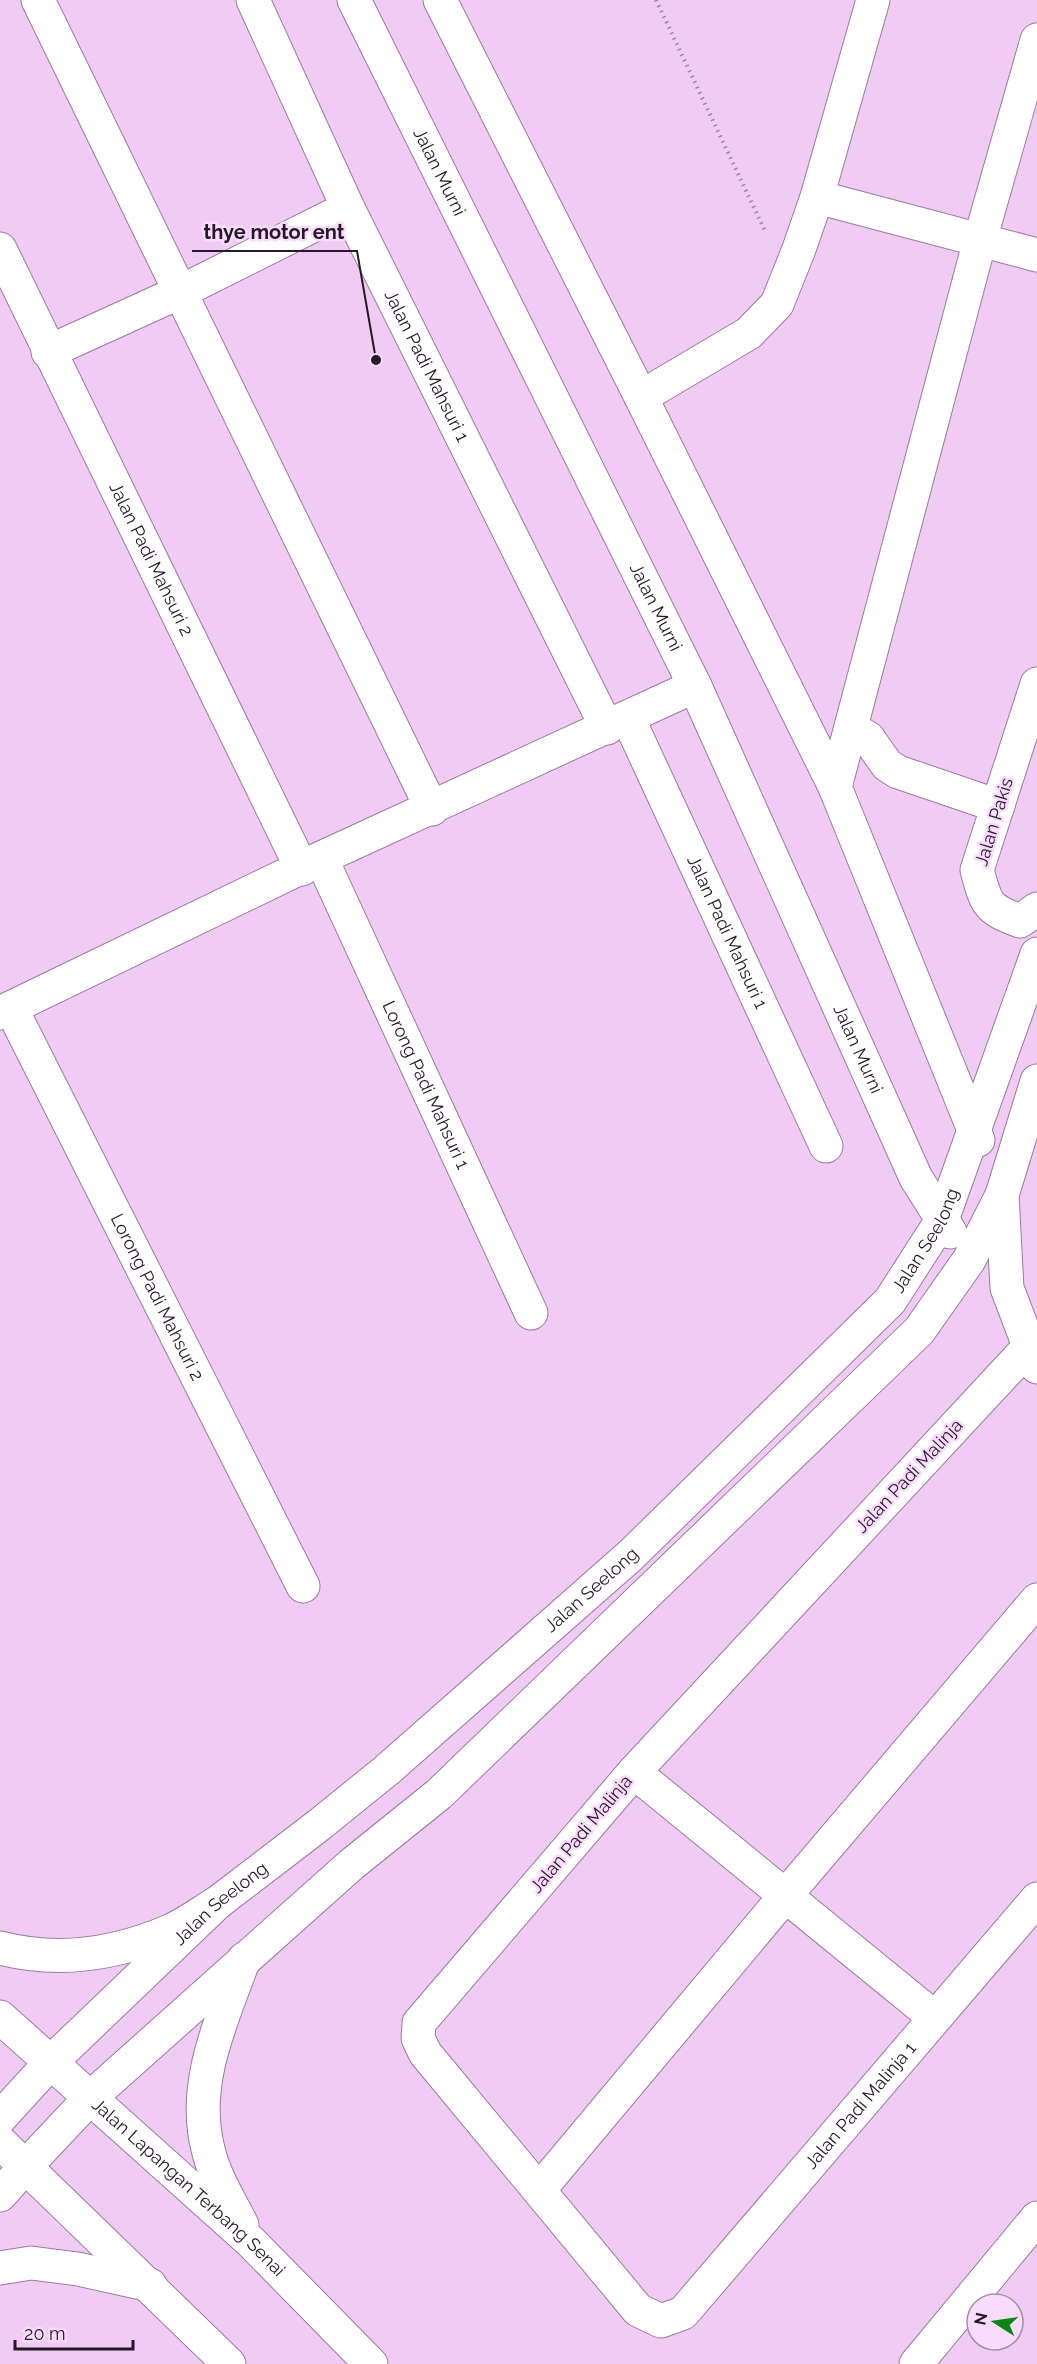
<svg xmlns="http://www.w3.org/2000/svg" width="1037" height="2364" font-family="Raleway,sans-serif">
  <rect width="100%" height="100%" fill="#f0ccf5"/>
  <g fill="none" stroke-linecap="round" stroke-linejoin="round">
    <defs>
      <g id="minor">
        <path d="M38,0l394,809"/>
        <path id="s1" d="M253,0l95,208 259,520"/>
        <path d="M817,197l220,58"/>
        <path id="s2" d="M0,249l302,620"/>
        <path d="M48,352l132,-60 168,-84"/>
        <path d="M641,397l108,-64 28,-29 22,-55 18,-52 56,-197"/>
        <path d="M1037,684l-60,186c9,34 10,39 43,51l17,-12"/>
        <path id="s3" d="M628,718l198,428"/>
        <path d="M851,728l17,10 19,27 11,7 100,34"/>
        <path d="M835,787l145,-547 57,-200"/>
        <path id="s4" d="M321,858l210,455"/>
        <path id="s5" d="M11,1008l292,578"/>
        <path d="M0,1013l321,-155 374,-172"/>
        <path d="M1002,1195l5,93 30,79"/>
        <path id="s6" d="M1029,1347l-395,425 -215,251 -1,15 7,15 213,257 23,11 22,-8 354,-414"/>
        <path d="M634,1772l300,245"/>
        <path d="M539,2190l247,-295 251,-295"/>
        <path d="M0,2195l26,-29"/>
        <path d="M916,2364l121,-146"/>
      </g>
      <g id="major">
        <path id="s7" d="M354,0l341,686 221,492 34,54"/>
        <path d="M440,0l201,397 194,390 143,353"/>
        <path id="s8" d="M0,2118l51,-56 166,-159 102,-78 68,-55 244,-215 259,-254 52,-81 95,-266"/>
        <path d="M26,2166l65,-69 261,-233 87,-70 480,-463 50,-71 33,-65 35,-114"/>
      </g>
      <g id="highway">
        <path d="M0,1948c58,15 116,6 170,-17 16,-7 32,-19 47,-28"/>
        <path id="s9" d="M0,2017l250,224 121,123"/>
        <path d="M0,2142l229,222"/>
        <path d="M242,2225c-12,-24 -28,-49 -34,-76 -17,-66 14,-129 36,-190"/>
        <path d="M0,2268l31,-5 47,6 72,16"/>
      </g>
    </defs>
    <use href="#minor" stroke="#9b799f" stroke-width="35"/>
    <use href="#major" stroke="#9b799f" stroke-width="35"/>
    <use href="#highway" stroke="#9b799f" stroke-width="35"/>
    <path stroke="#9f84a3" stroke-width="4" stroke-dasharray="1.5 4.5" stroke-linecap="butt" d="M656,0l109,231"/>
    <use href="#minor" stroke="#fff" stroke-width="33"/>
    <use href="#major" stroke="#fff" stroke-width="33"/>
    <use href="#highway" stroke="#fff" stroke-width="33"/>
  </g>
  <g text-anchor="middle" stroke-width="5" stroke-linejoin="round" paint-order="stroke">
    <g font-size="18" fill="#251827" stroke="#f9dcfd">
      <text dy="6" stroke="none"><textPath href="#s7" startOffset="192">Jalan Murni</textPath></text>
      <text dy="6" stroke="none"><textPath href="#s1" startOffset="405">Jalan Padi Mahsuri 1</textPath></text>
      <text dy="6" stroke="none"><textPath href="#s2" startOffset="345">Jalan Padi Mahsuri 2</textPath></text>
      <text dy="6" stroke="none"><textPath href="#s7" startOffset="678">Jalan Murni</textPath></text>
      <text transform="translate(994 822) rotate(-73)" y="6">Jalan Pakis</text>
      <text dy="6" stroke="none"><textPath href="#s3" startOffset="236">Jalan Padi Mahsuri 1</textPath></text>
      <text dy="6" stroke="none"><textPath href="#s7" startOffset="1164">Jalan Murni</textPath></text>
      <text dy="6" stroke="none"><textPath href="#s4" startOffset="250">Lorong Padi Mahsuri 1</textPath></text>
      <text dy="6" stroke="none"><textPath href="#s8" startOffset="1280">Jalan Seelong</textPath></text>
      <text dy="6" stroke="none"><textPath href="#s5" startOffset="324">Lorong Padi Mahsuri 2</textPath></text>
      <text transform="translate(909 1476) rotate(-47)" y="6">Jalan Padi Malinja</text>
      <text dy="6" stroke="none"><textPath href="#s8" startOffset="794">Jalan Seelong</textPath></text>
      <text transform="translate(581 1834) rotate(-50)" y="6">Jalan Padi Malinja</text>
      <text dy="6" stroke="none"><textPath href="#s8" startOffset="308">Jalan Seelong</textPath></text>
      <text dy="6" stroke="none"><textPath href="#s6" startOffset="1598">Jalan Padi Malinja 1</textPath></text>
      <text dy="6" stroke="none"><textPath href="#s9" startOffset="254">Jalan Lapangan Terbang Senai</textPath></text>
    </g>
  </g>
  <path fill="none" stroke="#251827" stroke-width="2" d="M376 360L357 251H192"/>
  <circle fill="#251827" stroke="#f9dcfd" stroke-width="2" cx="376" cy="360" r="6"/>
  <g font-size="20" text-anchor="middle" font-weight="bold" fill="#251827" stroke="#f9dcfd" stroke-width="5" stroke-linejoin="round" paint-order="stroke">
    <text x="274" y="239">thye motor ent</text>
  </g>
  <g transform="translate(995 2322) rotate(282)"><circle r="28" fill="#f9dcfd" stroke="#a48ea7" stroke-width="1.5"/>
  <path d="M0-4.5L10 22L0 15L-10 22Z" fill="#08880f"/>
  <text y="-9" font-size="16" font-weight="bold" text-anchor="middle" fill="#251827">N</text>
  </g>
  <path d="M15 2340v9h118v-9" fill="none" stroke="#251827" stroke-width="3"/>
  <text x="24" y="2340" font-size="18" fill="#251827" stroke="#f9dcfd" stroke-width="4.5" paint-order="stroke">20 m</text>
</svg>
